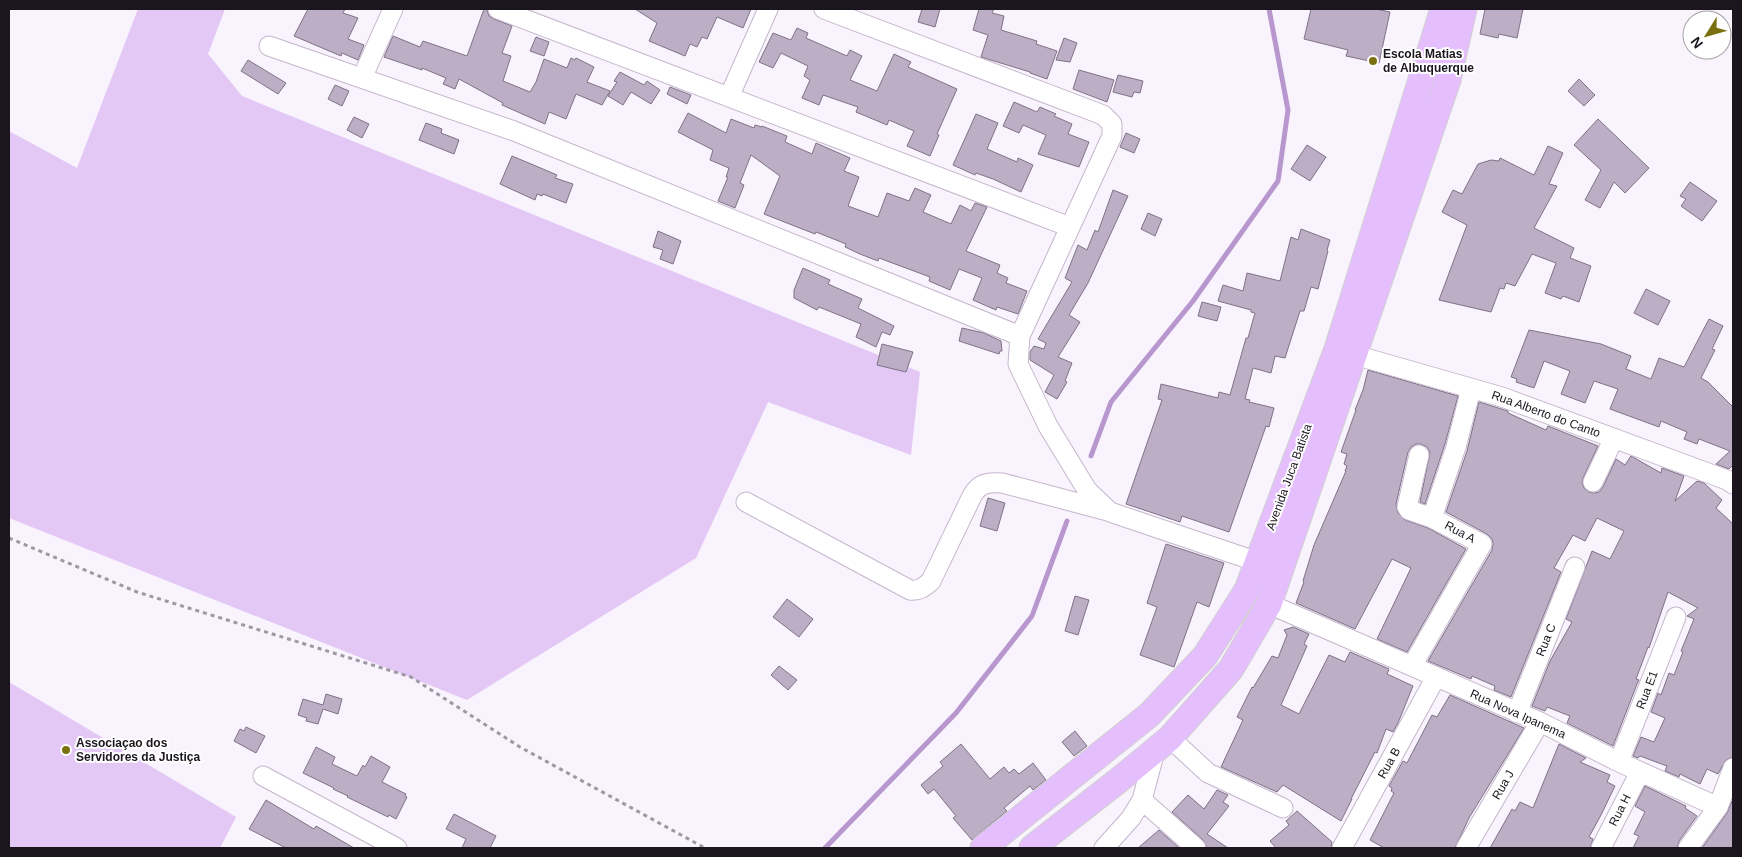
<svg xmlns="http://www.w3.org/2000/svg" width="1742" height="857" font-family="Helvetica,sans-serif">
  <rect width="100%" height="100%" fill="#f8f3fc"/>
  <path fill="#e3c7f5" d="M138,9h87l-17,45 34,42 678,276 -9,83 -143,-53 -72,156 -229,142 -458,-182v-387l68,37z
    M9,682l227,135 -16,31h-211z"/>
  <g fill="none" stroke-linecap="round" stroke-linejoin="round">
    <path stroke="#b897ce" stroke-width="5" d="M1091,456l20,-54 82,-101 85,-120 10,-71 -19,-101
      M825,848l131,-135 76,-97 35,-95"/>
  </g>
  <path fill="#bcaec5" stroke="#7f7287" d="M308,9h37l-2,4 15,5 -10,21 16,6 -6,15 -16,-7 -1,3 -47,-20z
    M484,9l3,1 2,6 5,3 18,7 -10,27 9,3 -8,25 27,11 6,-10 8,-23 23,9 4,-10 4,2 1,-2 18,9 -7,15 23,9 -8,14 -26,-11 -10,25 -17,-7 -4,12 -43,-19 1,-2 -44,-24 -4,10 -12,-5 3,-6 -24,-10v2l-38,-13 9,-21 27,11 3,-6 44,15z
    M635,9h116l-8,19 -26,-11 -10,22 -5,-2 -5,10 -7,-3 -5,12 -36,-15 8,-18z
    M922,9h18l-5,18 -17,-5z
    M979,9h15l-2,4 12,3 -3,14 36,11 -1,3 21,7 -10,28 -17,-6v-1l-49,-15 7,-22 -15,-5z
    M1311,9h65l14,3 -11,51 -33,-7 2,-6 -44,-11z
    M1485,9h38l-6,29 -18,-4 -1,4 -18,-4z
    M797,28l11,5 -2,5 41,18 3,-6 12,6 -12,24 27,11 17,-37 17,8 -3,5 49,22 -20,45 2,1 -9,21 -23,-10 7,-15 -25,-11 -2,5 -31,-13 2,-5 -35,-12 -4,10 -17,-7 8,-18 -6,-4 4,-10 -27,-13 -8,15 -14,-6 14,-29 18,7z
    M536,37l13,5 -5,14 -14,-5z
    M1064,38l13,5 -7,19 -14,-2z
    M248,60l38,23 -8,11 -37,-23z
    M1079,70l35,10 -7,22 -34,-13z
    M620,72l24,13 3,-4 13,9 -9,14 -20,-12 -8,13 -15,-9 9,-14 -3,-1z
    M1118,75l25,6 -3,12 -6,-1 -2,5 -19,-5z
    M1579,79l16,16 -11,11 -16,-15z
    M335,85l14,6 -7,15 -14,-7z
    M670,87l21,8 -4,9 -20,-10z
    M1014,102l23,10 3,-5 16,7 -2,2 18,8 -4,10 21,8 -10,25 -41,-13 8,-19 -23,-10 -4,8 -16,-7z
    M688,113l38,20 5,-14 23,9 1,-3 7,2v-1l25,10 -2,6 27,12 4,-11 34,15 -6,13 15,6 -11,29 30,11 9,-24 22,8 6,-13 16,7 -8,17 28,12 9,-19 11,6 4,-8 12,4 -21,44 34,14 -3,8 11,5 -2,5 21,8 -9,23 -21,-7 -1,3 -23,-10 9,-22 -23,-9 -9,21 -21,-9 1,-4 -51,-19 -1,3 -18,-7 -15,-7 1,-3 -30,-12 -1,2 -51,-20 16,-38 -29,-21 -11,28 4,2 -9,23 -17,-7 10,-24h-2l3,-9 -19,-8 3,-10 -35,-18z
    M976,114l22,9 -11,26 30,13 1,-4 15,7 -12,27 -28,-13 -17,-6 -1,2 -22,-10z
    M354,117l15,7 -7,14 -15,-8z
    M1598,119l51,49 -24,25 -11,-11 -14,26 -15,-8 16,-30 -27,-25z
    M426,123l16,6 -1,4 18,7 -5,14 -35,-14z
    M1126,133l14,6 -6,14 -14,-6z
    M1307,145l19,12 -16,24 -19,-12z
    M1548,146l15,7 -14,31 8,2 -23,42 40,20 -4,10 21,8 -12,36 -16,-6 -2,3 -16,-6 11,-30 -24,-9 -17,32 -9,-3 -2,6 -4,-1 -9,24 -52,-12 28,-75 -25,-13 11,-22 9,4 16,-30 13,-4 8,1 1,-3 34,17z
    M512,156l31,13 14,6 -2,3 18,6 -7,19 -23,-9 -1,2 -5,-2 -2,6 -35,-16z
    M1690,182l27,19 -15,20 -21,-15 5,-7 -6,-3z
    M1113,190l15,6 -40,87 -19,32 11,7 -22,35 14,6 -7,18 2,1 -10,17 -12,-7 9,-17 -24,-15v-8l4,-6 10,3 2,-6 -8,-4 34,-57 -7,-4 13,-33 9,5 8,-20 3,2z
    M1148,213l14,6 -7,17 -14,-7z
    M1301,229l29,11 -3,10 1,1 -10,38 -7,-2 -7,24h-4l-15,47 -10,-2 -4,17 -18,-5 -8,31 5,1 -1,2 25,6 -5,19 -3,-1 -37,106 -47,-16 -2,6 -54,-18 36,-104 -4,-1 3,-15 57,14 1,-6 11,3 16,-57h2l7,-25 -4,-1v-2l-33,-9 5,-16 20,6 4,-18 33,8 11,-44 7,3z
    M658,231l23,10 -8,23 -13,-5 3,-9 -10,-3z
    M803,268l27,12 -2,4 34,15 -4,9 36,18 -4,9 -8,-3 -6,15 -20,-10 5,-13 -42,-17 -2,3 -23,-12v-8z
    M1646,289l24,12 -12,24 -24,-12z
    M1202,302l19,5 -4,14 -19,-5z
    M1709,319l14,7 -11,23 3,1 -14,28 7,4 25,25v58l-4,4 -13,-5 14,-13 -31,-12 -2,5 -13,-5 3,-7 -26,-11 -2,6 -49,-18 8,-20 -24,-8 -9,22 -24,-9 9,-23 -26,-10 -10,27 -18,-6 1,-3 -6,-2 18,-47 72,14 30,12 -5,13 25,10 8,-21 25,9z
    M962,328l22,5 17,8 1,10h-2l-1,3 -40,-13z
    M882,344l31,8 -7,20 -29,-7z
    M1368,370l90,26 -13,48 -20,60 -5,-2 10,-50 -3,-5 -6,-3h-5l-5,3 -3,5 -12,52 2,9 7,7 23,8 38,21 -59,103 -30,-13 34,-71 -19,-9 -37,70 -59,-26 8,-21 -1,-1 11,-36 32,-74h-1l2,-5 -3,-2 3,-10 -6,-2 15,-42h-1l8,-20z
    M1479,402l29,9v2l38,17 2,-4 50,20 -15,32 -1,5 2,5 5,4 5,1 5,-1 4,-5 13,-28 9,6 6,-9 30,17 1,-5 22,8 -9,25 22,-20 7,2 18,17 -6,8 17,16v233l-7,3 -8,14 -11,-5 -7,15 -20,-10 -1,3 -14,-6 2,-5 -27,-10 -2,2 -5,-2 8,-19 13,5 11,-24 -14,-6 7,-19 3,2 8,-22 5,2 9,-23 -2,-1 13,-32 -7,-3 11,-8 -30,-16 -19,56 -1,-1 -12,32 3,1 -2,4 -24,62 -46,-23 3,-7 -23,-9 -2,4 -13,-5 18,-45 22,-39 -6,-3 26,-68 18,8 14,-28 -27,-13 -12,23 -12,-6 -19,33 7,4 -50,125 -17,-7 1,-4 -23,-10 -1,3 -43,-18 64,-111 1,-6 -1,-5 -5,-5 -41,-22 21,-61z
    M988,498l17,5 -8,28 -17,-5z
    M1166,544l58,19 -15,44 -12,-5 -23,65 -34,-12 17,-48 -10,-4z
    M1075,596l14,4 -11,35 -13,-4z
    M787,599l26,20 -14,18 -26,-20z
    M1293,627l16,7 -5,10 3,2 -26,59 18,9 30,-59 16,7 5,-10 39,17 -2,5 26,12 -15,37 -5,9 -7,-3 -9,24 -2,-1 -24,47h1l-11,22 -58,-36 -6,7 -56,-25 22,-47 -6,-3 15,-30 1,1 19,-32 6,2 9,-23 -3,-5z
    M779,666l18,14 -9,10 -17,-15z
    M326,694l16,5 -4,15 -15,-5 -5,15 -12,-3 1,-3 -9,-3 5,-16 20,6z
    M1450,695l74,33 -55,90 -14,30h-71l-14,-8 24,-47 -3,-2 1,-3 -3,-2 14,-25 4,2 25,-48 5,2z
    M246,727l19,9 -9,17 -22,-12 6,-12 4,2z
    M1075,731l12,15 -13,10 -12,-14z
    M961,744l29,35 14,-12 5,6 5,-4 5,5 14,-11 13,17 -13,10 -3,-4 -26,22 3,3 -35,29 -19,-22 3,-2 -22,-27 -6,5 -7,-9 22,-19 -3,-4z
    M1559,744l27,14 -6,4 30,13 -3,7 8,4 -14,29 -12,22 4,2 -3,9h-100l22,-39 3,2 5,-9 13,6z
    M316,747l19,10 -3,7 25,12 6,-11 2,2 6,-11 19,11 -8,15 24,12 -1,2 2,1 -11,22 -7,-4 -1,2 -41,-20 1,-1 -15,-7 1,-1 -31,-15z
    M1645,786l41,20 -1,2 12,8 -18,25 -2,7h-44l6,-12 -5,-2 11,-22 -10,-6z
    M1217,790l11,5 -5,7 6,4 -22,28 21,14h-21l-4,-8 -31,-28 16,-17 16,14z
    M1733,799v49h-31l25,-35z
    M266,800l48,29 2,-3 38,22h-68l-37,-19z
    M1297,811l35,31 -1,6h-55l-6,-7 19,-16 -3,-4z
    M454,814l42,22 -6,12h-28l4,-9 -20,-10z
    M1159,830l20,18h-41z"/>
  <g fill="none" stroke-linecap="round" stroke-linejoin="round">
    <defs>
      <path id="minor" d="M498,9l572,218
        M824,9l279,106 9,9v12l-92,200 -2,28 30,62 39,64 23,22 148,50
        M269,46l245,85 506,205
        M362,78l31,-69
        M729,97l39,-88
        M1355,355l147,42 225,83 6,4
        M1419,455l-12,52 2,3 23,8
        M1593,482l21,-44
        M746,502l164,88c10,1 14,-3 21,-9l41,-85c7,-13 16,-14 30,-13l106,28
        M1269,604l271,118 79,40 99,45
        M1412,666l70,-122 -50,-26 24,-71 15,-58
        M1517,713l58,-146
        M1170,738l38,35 75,35
        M1619,762l57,-145
        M263,776l134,72
        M1142,800l54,48
        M1104,848l27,-30 11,-18 13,-49
        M1342,848l94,-171
        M1466,848l74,-126
        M1601,848l39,-76
        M1688,848l30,-41 15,-39"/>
      <path id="major" d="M983,848l166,-133 56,-59 42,-66 90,-241 106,-340
        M1032,848l87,-68 51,-42 61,-69 38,-65 179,-524 16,-71"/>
    </defs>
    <use href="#minor" stroke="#c4b6cd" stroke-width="21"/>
    <use href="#major" stroke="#d1d0d2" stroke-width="27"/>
    <path stroke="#9d98a1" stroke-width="3" stroke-dasharray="4 4" stroke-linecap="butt" d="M9,538l128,54 274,85 109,70 185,101"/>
    <use href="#minor" stroke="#fff" stroke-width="19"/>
    <use href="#major" stroke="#e5befd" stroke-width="25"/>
  </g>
  <g fill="#7b700f" stroke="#fff" stroke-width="2">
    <circle cx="1373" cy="61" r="5"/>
    <circle cx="66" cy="750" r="5"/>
  </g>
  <g text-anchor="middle" stroke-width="4" stroke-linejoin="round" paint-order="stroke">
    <g font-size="12" font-weight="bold" fill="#1b161e" stroke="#fff" text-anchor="start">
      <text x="1383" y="58">Escola Matias<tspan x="1383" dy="14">de Albuquerque</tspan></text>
      <text x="76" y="747">Associaçao dos<tspan x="76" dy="14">Servidores da Justiça</tspan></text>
    </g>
    <g font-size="12" fill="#1b161e" stroke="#fff">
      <text transform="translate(1546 414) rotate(20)" y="4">Rua Alberto do Canto</text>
      <text transform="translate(1289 477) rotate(-70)" y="4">Avenida Juca Batista</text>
      <text transform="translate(1460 532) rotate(28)" y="4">Rua A</text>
      <text transform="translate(1546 640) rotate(-68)" y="4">Rua C</text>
      <text transform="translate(1647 690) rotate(-69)" y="4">Rua E1</text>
      <text transform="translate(1518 714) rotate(24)" y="4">Rua Nova Ipanema</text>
      <text transform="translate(1389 763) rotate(-61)" y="4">Rua B</text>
      <text transform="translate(1503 785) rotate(-60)" y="4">Rua J</text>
      <text transform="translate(1620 810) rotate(-63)" y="4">Rua H</text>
    </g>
  </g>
  <rect width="1742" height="857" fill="none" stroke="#1b161e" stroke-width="20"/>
  <g transform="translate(1707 35) rotate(233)"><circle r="24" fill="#ffffff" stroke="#a4a2a5"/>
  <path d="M0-4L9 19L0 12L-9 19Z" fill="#7b700f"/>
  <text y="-8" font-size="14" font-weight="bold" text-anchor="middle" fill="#1b161e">N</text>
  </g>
</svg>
